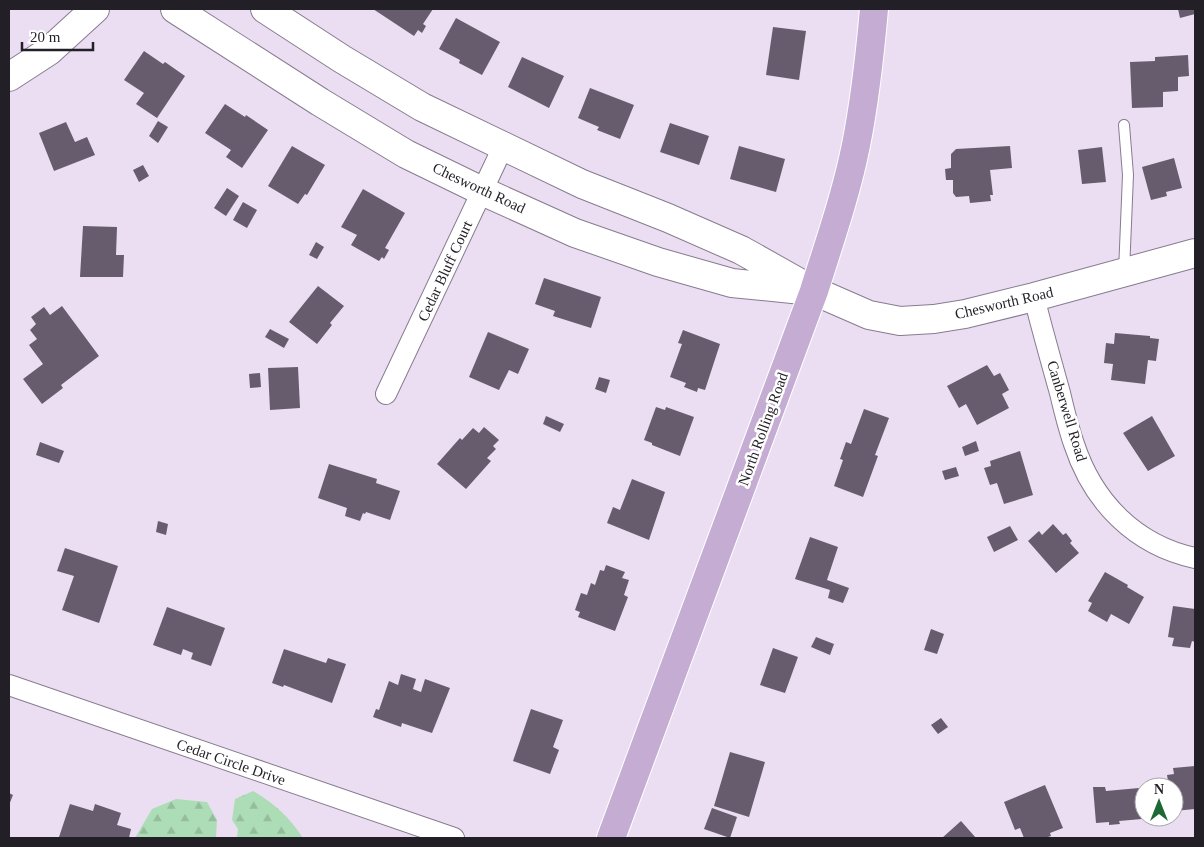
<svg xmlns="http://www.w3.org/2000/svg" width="1204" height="847" font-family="Georgia,serif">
  <defs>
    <pattern id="forest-firs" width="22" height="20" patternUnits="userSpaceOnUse" patternTransform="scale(1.25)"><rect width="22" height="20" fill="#adddb6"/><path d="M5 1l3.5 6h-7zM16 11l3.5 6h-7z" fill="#95bd9c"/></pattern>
  </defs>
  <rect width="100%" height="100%" fill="#ebdef3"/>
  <path fill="url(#forest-firs)" d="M253,791c22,13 36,26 50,47h-66l1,-9 -6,-9 3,-21z
    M176,799l31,3 10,18 -1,18h-81l17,-29z"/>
  <path fill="#675c6e" d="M373,9h60l-10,15 3,2 -4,7 -4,-3 -4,6z
    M1178,9h17v5l-15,4z
    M456,18l44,24 -18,33 -23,-12 1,-3 -21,-11z
    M773,27l33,4 -7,49 -33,-5z
    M144,51l19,13 2,-2 20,14 -28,42 -21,-14 8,-11 -20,-13z
    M1188,55l1,21 -11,1v14l-15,1v15l-31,1 -2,-46 25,-1v-4z
    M522,57l42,19 -15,32 -41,-21z
    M590,88l44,17 -14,34 -23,-9 2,-3 -21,-9z
    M225,104l20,13 1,-2 22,15 -26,38 -16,-11 5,-7 -26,-17z
    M158,121l10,6 -10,16 -9,-7z
    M66,122l9,20 12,-5 8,18 -41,16 -15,-38z
    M670,123l39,13 -10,29 -39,-13z
    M292,146l33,19 -18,30 -2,-1 -7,10 -30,-18z
    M739,146l46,13 -9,33 -46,-13z
    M1010,146l2,22 -22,2 3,25h-3l1,6 -21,2 -1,-7 -13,1 -3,-4v-13h-7l-1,-11 6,-1v-14l5,-5z
    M1102,147l4,35 -24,2 -4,-34z
    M1174,158l8,30 -16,4 1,4 -16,4 -9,-33z
    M143,165l6,11 -10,6 -6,-12z
    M227,188l12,8 -13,20 -12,-8z
    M363,189l42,24 -20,35 4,2 -5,9 -2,-2 -3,4 -28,-16 6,-10 -16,-8z
    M243,202l14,8 -10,18 -14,-8z
    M83,226l34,1 -1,28h8l-1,22h-43z
    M316,242l8,5 -7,12 -8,-4z
    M544,278l57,19 -10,31 -38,-12 2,-5 -20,-7z
    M318,286l26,20 -14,17 2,2 -15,19 -28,-22z
    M62,306l37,50 -38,29 2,3 -21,16 -19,-25 20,-15 -14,-19 8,-6 -7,-9 6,-6 -5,-7 13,-10 6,8z
    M270,329l19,10 -5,9 -19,-11z
    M683,330l37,14 -15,46 -7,-2 -1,4 -13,-5 2,-4 -16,-6 12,-33 -4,-1z
    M488,332l41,17 -11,25 -9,-4 -10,20 -30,-13z
    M1115,333l35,3v2l9,1 -3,22 -8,-1 -3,24 -34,-4 2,-16 -9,-1 2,-20 8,1z
    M987,365l7,11 6,-3 9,17 -7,4 7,14 -32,17 -11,-21 -7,4 -12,-22z
    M298,367l2,41 -30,2 -2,-42z
    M260,373l1,14 -11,1 -1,-14z
    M599,377l11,3 -4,13 -11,-4z
    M656,407l9,3 1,-3 28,10 -14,39 -28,-11v-2l-8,-3z
    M864,409l25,9 -14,37 3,1 -15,41 -29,-11 9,-26 -3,-1 6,-17 5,2z
    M546,416l18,8 -4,8 -17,-8z
    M1152,416l23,40 -27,15 -25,-38z
    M484,427l15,13 -6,6 3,3 -9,9 4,3 -25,28 -29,-25 23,-26 2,2 11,-12 6,5z
    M976,441l3,10 -14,5 -3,-9z
    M40,442l24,9 -5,12 -23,-8z
    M1020,451l13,44 -29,9 -7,-21 -7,2 -6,-17 7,-2 -1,-5z
    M329,464l48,15 -1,4 24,8 -10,29 -24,-8 -1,2 -2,-1 -3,8 -15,-5 2,-8 -29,-10z
    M956,467l3,9 -14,4 -3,-9z
    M632,479l33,13 -16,48 -42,-17 6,-16 7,3z
    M158,521l10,3 -2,11 -10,-3z
    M1053,524l10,11 3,-2 6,8 -2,2 9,10 -23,20 -28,-32 11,-10 3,4z
    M1010,526l8,14 -24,12 -7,-15z
    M810,537l28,10 -11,33 22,8 -6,15 -15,-5 2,-8 -35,-11z
    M65,548l53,18 -19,57 -37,-13 12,-34 -17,-5z
    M606,565l19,7 -3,6 7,2 -5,15 4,2 -13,34 -37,-14 2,-5 -5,-2 6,-17 6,2 4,-12 4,2 5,-15 4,1z
    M1105,572l23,13 -1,2 17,10 -15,27 -18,-10 -4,8 -19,-11 4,-8 -4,-2z
    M1173,606l22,3v33l-3,-1 -2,7 -18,-2 2,-8 -6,-1z
    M167,607l58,21 -14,38 -20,-7 2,-6 -10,-4 -2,6 -28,-10z
    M931,629l13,5 -7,20 -13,-4z
    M816,637l18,7 -4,11 -19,-8z
    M773,648l25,9 -13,36 -25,-8z
    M284,649l42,14 2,-5 18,6 -14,39 -48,-18 -1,2 -11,-4z
    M401,674l15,5 -3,10 8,3 4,-13 25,9 -18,45 -30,-10 -1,4 -28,-10 3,-8 3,1 10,-29 9,4z
    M531,709l32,11 -10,27 6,3 -9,24 -37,-13z
    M941,718l7,9 -10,7 -7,-9z
    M730,752l35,10 -16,55 -35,-11z
    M1195,766v43l-21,2v-24h-5l-2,-12 7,-1 -1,-6z
    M1045,785l18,43 -13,5 1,3 -6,2 -6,-1 -15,1 -4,-10 -5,2 -11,-28z
    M1093,787h12l1,4 33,-3 3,31 -23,2 1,3 -11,1v-3l-13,1z
    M9,793l4,2 -4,10z
    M70,804l23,7 2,-7 26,9 -4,12 14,4 -2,9 -70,-1z
    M712,808l25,9 -7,21 -26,-9z
    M961,821l15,17h-34z"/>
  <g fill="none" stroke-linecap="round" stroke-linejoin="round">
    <defs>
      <path id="lane" d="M1124,125l4,50 -4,97"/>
      <path id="street" d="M1034,297c8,32 17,64 26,96 4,17 8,34 14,51 19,58 61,101 121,114
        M386,394l117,-247
        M9,685l445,153"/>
      <path id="secondary" d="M175,9l145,93 86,52 76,37 93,42 83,29 74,21 70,7
        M265,9l77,50 80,48 160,77 86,34 73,32 73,41 55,24 31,6 34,-2 31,-5 69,-17 161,-44
        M9,77l40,-26 46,-42"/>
      <path id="primary" d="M611,838l203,-547c15,-48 32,-96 42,-146 9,-45 14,-91 18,-136"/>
    </defs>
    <use href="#lane" stroke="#877c8f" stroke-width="12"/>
    <use href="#street" stroke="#877c8f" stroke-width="22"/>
    <use href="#secondary" stroke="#877c8f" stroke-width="30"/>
    <use href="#primary" stroke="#fff" stroke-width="30"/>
    <use href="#lane" stroke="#fff" stroke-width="10"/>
    <use href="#street" stroke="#fff" stroke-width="20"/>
    <use href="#secondary" stroke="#fff" stroke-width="28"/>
    <use href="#primary" stroke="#c4acd3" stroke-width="28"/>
  </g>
  <g text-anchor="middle" stroke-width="5" stroke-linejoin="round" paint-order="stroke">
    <g font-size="15" fill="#231f26" stroke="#fff">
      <text transform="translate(479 188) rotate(25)" y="5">Chesworth Road</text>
      <text transform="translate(445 271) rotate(-65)" y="5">Cedar Bluff Court</text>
      <text transform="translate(1004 303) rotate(-13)" y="5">Chesworth Road</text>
      <text transform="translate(1067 411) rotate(73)" y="5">Canberwell Road</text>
      <text transform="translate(763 429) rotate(-70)" y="5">North Rolling Road</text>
      <text transform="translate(231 762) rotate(19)" y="5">Cedar Circle Drive</text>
    </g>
  </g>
  <rect width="1204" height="847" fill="none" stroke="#231f26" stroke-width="20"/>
  <g transform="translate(1159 802)"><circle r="24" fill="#ffffff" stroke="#a7a5a8"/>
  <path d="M0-4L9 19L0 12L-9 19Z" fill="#1e6836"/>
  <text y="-8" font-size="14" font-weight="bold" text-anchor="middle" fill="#231f26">N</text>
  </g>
  <path d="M22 42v8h71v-8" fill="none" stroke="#231f26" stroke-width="2.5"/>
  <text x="30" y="42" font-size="15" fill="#231f26" stroke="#ffffff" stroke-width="4" paint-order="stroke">20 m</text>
</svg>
